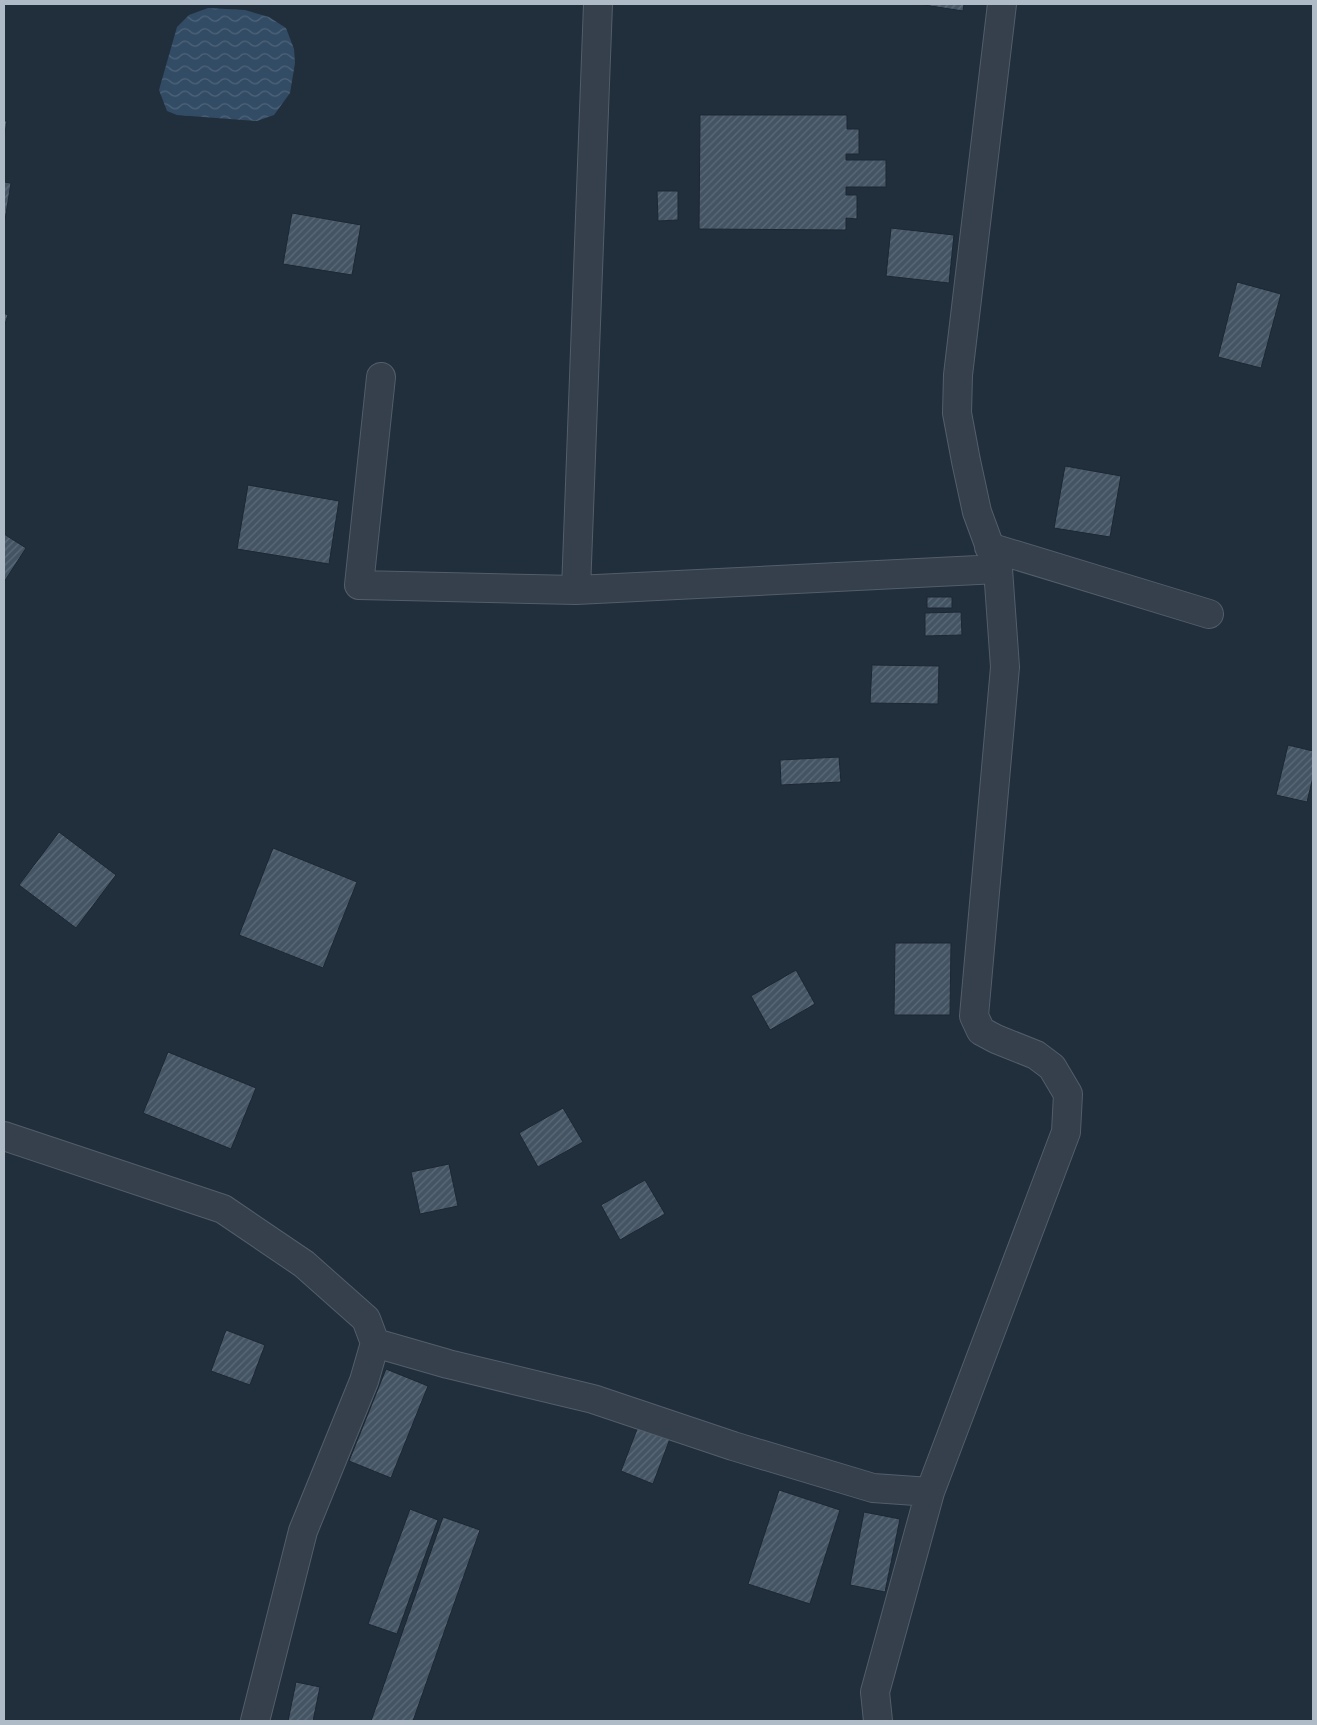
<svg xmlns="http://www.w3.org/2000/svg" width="1317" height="1725" font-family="'Fira Sans',sans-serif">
  <defs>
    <pattern id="water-waves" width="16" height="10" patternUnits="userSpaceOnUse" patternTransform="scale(1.25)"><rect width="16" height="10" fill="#334c65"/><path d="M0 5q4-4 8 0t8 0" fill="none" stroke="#4e647a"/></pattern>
    <pattern id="building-hatch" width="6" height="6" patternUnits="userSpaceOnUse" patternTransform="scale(1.25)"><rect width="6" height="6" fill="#445463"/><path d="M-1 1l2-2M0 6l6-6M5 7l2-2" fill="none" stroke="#5c6b78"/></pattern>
  </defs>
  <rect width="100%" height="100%" fill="#212f3c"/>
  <path fill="url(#water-waves)" d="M208,8l37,2 24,7 17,11 8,21 1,14 -5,30 -16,22 -17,6 -80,-6 -10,-4 -8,-21 18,-63 12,-12z"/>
  <path fill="url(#building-hatch)" stroke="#1c2733" d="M918,4h46l-1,7z
    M700,115h147v14h12v25h-13v6h40v27h-40v8h11v24l-11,-1v12l-147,-1z
    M4,121h3l-3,18z
    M4,182l7,1 -6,37h-1z
    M657,191h21v29l-20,1z
    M292,213l69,12 -9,50 -69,-11z
    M891,228l63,7 -5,48 -63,-7z
    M1237,282l44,12 -20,74 -43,-11z
    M4,313l4,2 -4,12z
    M1065,466l56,10 -11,61 -56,-9z
    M248,485l91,16 -10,63 -92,-15z
    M4,534l22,14 -22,34z
    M927,597h25v11h-25z
    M961,612l1,23 -37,1v-23z
    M872,665l67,1 -1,38 -68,-1z
    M1288,745l25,6v26l-6,25 -31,-7z
    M839,757l2,25 -60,3 -1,-25z
    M59,832l57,43 -40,53 -57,-43z
    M273,848l84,34 -34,86 -84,-33z
    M895,943h56l-1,72h-56z
    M796,970l19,34 -45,26 -19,-34z
    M168,1052l88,36 -25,61 -88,-36z
    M563,1108l20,34 -45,25 -19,-34z
    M449,1164l9,42 -38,8 -9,-42z
    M645,1180l20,34 -45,26 -19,-35z
    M226,1330l39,15 -15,40 -39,-14z
    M386,1369l42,17 -37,92 -42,-17z
    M639,1424l32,12 -18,48 -32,-13z
    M779,1490l61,20 -30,94 -62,-20z
    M410,1509l28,11 -41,114 -29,-10z
    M864,1512l36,7 -15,73 -35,-7z
    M443,1517l37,13 -67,191h-42z
    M296,1682l24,5 -7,34h-25z"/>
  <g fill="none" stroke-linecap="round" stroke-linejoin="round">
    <defs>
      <path id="minor" d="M381,377l-22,208 217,5 422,-21
        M989,547l220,67
        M576,590l22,-586
        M4,1136l219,73 81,55 62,55 9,24 -11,38 -61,150 -48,190
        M375,1343l73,21 145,35 140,47 140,42 57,4
        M878,1721l-3,-29 55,-200 136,-360 2,-38 -16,-27 -16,-12 -40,-16 -15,-8 -7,-15 31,-349 -7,-98 -21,-57 -11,-51 -9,-48 1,-38 44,-371"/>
    </defs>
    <use href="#minor" stroke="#535e6a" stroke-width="30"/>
    <use href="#minor" stroke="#35404c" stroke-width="28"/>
  </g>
  <rect width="1317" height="1725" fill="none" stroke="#b0bbc8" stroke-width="10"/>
</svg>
